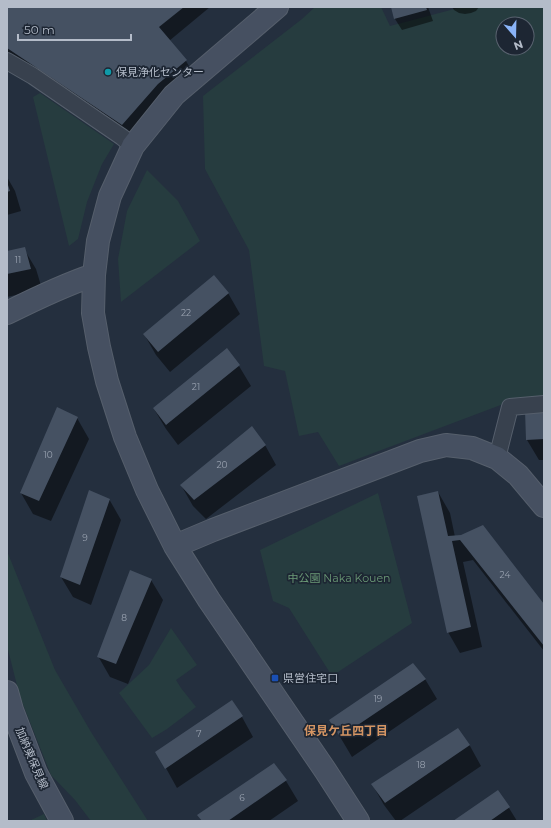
<svg xmlns="http://www.w3.org/2000/svg" width="551" height="828" font-family="Montserrat,'Noto Sans JP',sans-serif">
  <rect width="100%" height="100%" fill="#242f3e"/>
  <path fill="#263c3f" fill-rule="evenodd" d="M315,7h66l9,19 72,-19h82v393l-38,3 -167,63 -21,-34 -19,4 -14,-65 -21,-5 -15,-116 -44,-81 -2,-73 99,-77zM503,24h24v24h-24z
    M40,93l74,51 -12,20 -15,38 -9,37 -9,7 -36,-149z
    M147,170l31,31 22,40 -79,61 -3,-43 9,-48z
    M378,493l34,130 -80,53 -43,-68 -16,-7 -13,-51z
    M7,551l48,119 36,62 57,89h-57l-16,-21 -24,-25 -31,-78 -13,-51z
    M171,628l26,37 -21,15 5,8 15,19 -29,22 -15,9 -33,-45 30,-28z
    M44,814l3,7h-18z"/>
  <path fill="#0007" d="M7,7h203l-41,34 17,20 8,14 -63,64 -124,-75z
    M392,7h36l5,14 -31,9 -7,-11z
    M452,7h27l-3,4 -5,2 -6,1 -6,-1 -5,-3z
    M7,177l8,14 6,20 -14,4z
    M24,249l12,20 6,20 -35,8v-45z
    M228,293l12,21 -70,58 -14,-17 -12,-21z
    M239,366l12,20 -73,59 -12,-16 -12,-20z
    M544,410v50h-5l-12,-20z
    M77,418l12,21 -38,82 -18,-7 -12,-21z
    M265,445l11,20 -70,54 -13,-13 -12,-21z
    M438,492l12,21 5,24 7,-1 82,69v46l-71,-91 -10,2 19,85 -22,6 -12,-21z
    M109,499l12,21 -30,85 -18,-8 -12,-20z
    M151,580l12,20 -35,84 -18,-7 -12,-21z
    M425,679l12,20 -85,58 -22,-37z
    M242,717l11,20 -76,51 -20,-36z
    M458,730l12,16 11,20 -81,55h-4l-12,-16 -12,-21z
    M274,764l12,17 12,20 -29,20h-67l-3,-5z
    M509,808l8,13h-62z"/>
  <path fill="#455162" d="M7,7h177l-25,20 28,33 -29,24 -36,41 -115,-77z
    M391,7h35l1,3 -33,9z
    M7,182l3,9 -3,1z
    M25,247l6,22 -24,5v-23z
    M214,275l15,18 -71,59 -15,-18z
    M227,348l13,17 -74,60 -13,-17z
    M57,407l21,10 -39,84 -19,-8z
    M544,409v30l-18,1 -1,-30z
    M252,426l14,19 -72,55 -14,-15z
    M89,490l21,9 -30,86 -20,-8z
    M438,491l10,45 13,-1 22,-10 61,79v42l-84,-106 -8,1 19,86 -24,6 -30,-137z
    M130,570l22,9 -36,85 -19,-7z
    M413,663l13,16 -86,58 -11,-17z
    M232,700l11,16 -78,53 -10,-17z
    M458,728l12,17 -85,58 -14,-19z
    M274,763l13,17 -59,41h-26l-5,-6z
    M498,790l12,17 -20,14h-37z"/>
  <g fill="none" stroke-linecap="round" stroke-linejoin="round">
    <defs>
      <path id="street" d="M7,61l26,15 89,61 11,9
        M497,458l13,-51 34,-3"/>
      <path id="secondary" d="M277,7l-103,88 -41,51 -23,50 -12,45 -4,34 -1,38 6,34 8,34 18,56 22,53 28,56 34,54 116,170 33,51
        M7,313c28,-14 57,-28 87,-38
        M175,546l38,-16 207,-79 26,-6 26,3 25,10 21,17 26,31
        M7,692l5,18 24,63 26,48"/>
    </defs>
    <use href="#street" stroke="#565f6c" stroke-width="18"/>
    <use href="#secondary" stroke="#565f6c" stroke-width="24"/>
    <use href="#street" stroke="#38414e" stroke-width="16"/>
    <use href="#secondary" stroke="#465061" stroke-width="22"/>
  </g>
  <circle fill="#0f9aa8" stroke="#1d2633" stroke-width="1.5" cx="108" cy="72" r="4"/>
  <rect fill="#1a4fb4" stroke="#1d2633" stroke-width="1.5" x="271" y="674" width="8" height="8" rx="2"/>
  <g text-anchor="middle" stroke-width="3.5" stroke-linejoin="round" paint-order="stroke">
    <g font-size="9" fill="#98a1af">
      <text x="18" y="263">11</text>
      <text x="186" y="316">22</text>
      <text x="196" y="390">21</text>
      <text x="48" y="458">10</text>
      <text x="222" y="468">20</text>
      <text x="85" y="541">9</text>
      <text x="505" y="578">24</text>
      <text x="124" y="621">8</text>
      <text x="378" y="702">19</text>
      <text x="199" y="737">7</text>
      <text x="421" y="768">18</text>
      <text x="242" y="801">6</text>
    </g>
    <g font-size="11" fill="#b4bcc9" stroke="#1d2633" text-anchor="start">
      <text x="116" y="76">保見浄化センター</text>
      <text x="283" y="682">県営住宅口</text>
    </g>
    <g font-size="11" fill="#6b9a76" stroke="#1d2633">
      <text x="339" y="582">中公園 Naka Kouen</text>
    </g>
    <g font-size="11" fill="#b4bcc9" stroke="#1d2633">
      <text transform="translate(32 758) rotate(67)" y="4">加納東保見線</text>
    </g>
    <g font-size="12" font-weight="bold" fill="#d59563" stroke="#1d2633">
      <text x="346" y="735">保見ケ丘四丁目</text>
    </g>
  </g>
  <rect width="551" height="828" fill="none" stroke="#b4bcc9" stroke-width="16"/>
  <g transform="translate(515 36) rotate(160)"><circle r="19" fill="#1d2633" stroke="#59626f"/>
  <path d="M0-3L7 15L0 10L-7 15Z" fill="#8ab4f8"/>
  <text y="-6" font-size="11" font-weight="bold" text-anchor="middle" fill="#b4bcc9">N</text>
  </g>
  <path d="M18 34v6h113v-6" fill="none" stroke="#b4bcc9" stroke-width="2"/>
  <text x="24" y="34" font-size="12" fill="#b4bcc9" stroke="#1d2633" stroke-width="3" paint-order="stroke">50 m</text>
</svg>
